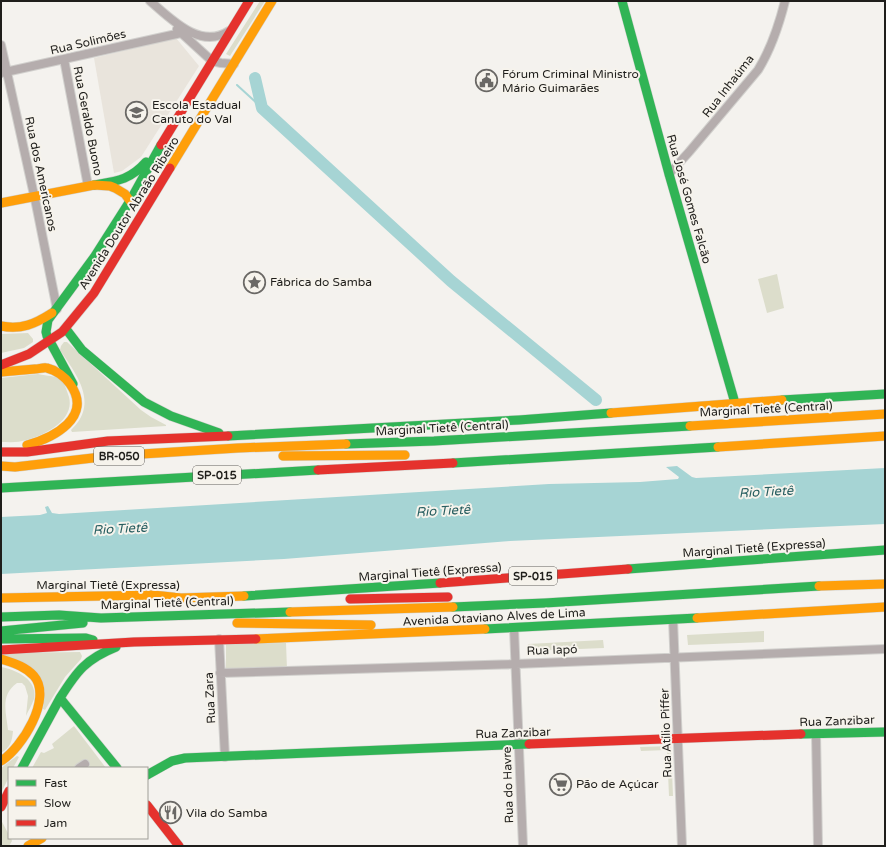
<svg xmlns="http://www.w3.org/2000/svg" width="886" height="847" font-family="'Varela Round',sans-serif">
  <rect width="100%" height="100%" fill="#f4f2ee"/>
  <path fill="#e9e4dc" d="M176,38l23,28 -58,91 -19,14 -8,2 -20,-115z"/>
  <path fill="#dcddcb" d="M260,1h5l-35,55 -4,-2z
    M777,274l7,34 -17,5 -9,-34z
    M28,333l5,6v3l-9,6 -23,5v-19z
    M64,342h3l74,68 10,7 15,8v1l-94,6 -1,-2c5,-5 10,-11 12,-18 7,-22 -12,-45 -23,-62l1,-4z
    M38,374c21,4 24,0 31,23 6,23 -24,38 -43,43 -8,3 -17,2 -25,2v-64z
    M764,631v11l-76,3 -1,-10z
    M603,640l1,8 -75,3 -1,-7z
    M286,643l1,26 -61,1v-26z
    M80,652l2,4 -1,3 -16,18 -20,33 -2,-1 2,-18 -42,-38z
    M1,667c15,3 37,12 33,32 -2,6 -6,12 -8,17l2,-20 -3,-10 -3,-3h-5c-17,12 -11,29 -9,47l5,1c-1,10 -2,16 -12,22z
    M74,726l32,42h-74l9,-16 3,1 10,-5 -2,-4z
    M671,746l2,50h-4l-2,-46 -26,1 -1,-4z
    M17,756l2,1 -6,11h-4v9l-8,16v-25z
    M1,820l8,15v3h2l1,3 -3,5h-8z"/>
  <path fill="#a6d4d4" d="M677,466l15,11 4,1 189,-10v56l-375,17 -226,18 -283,15v-57l39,-2 7,-2 -2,-6 3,-1 4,7 7,1 490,-30 91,-2 38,-3 1,-2 -13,-10z"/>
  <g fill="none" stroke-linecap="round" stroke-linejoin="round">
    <path stroke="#a6d4d4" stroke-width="2" d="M237,85l25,23"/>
    <path stroke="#a6d4d4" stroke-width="12" d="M255,78l7,30 189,173 145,119"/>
    <defs>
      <path id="street" d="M150,1c21,18 50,49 79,30
        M177,29l35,32 9,2 13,1
        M1,45l35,159 21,105
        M64,59l24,127
        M1,73l180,-40
        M669,174l20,-22 69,-82c13,-21 21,-45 27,-69
        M673,619l9,227
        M514,628l9,218
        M219,639l6,118
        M220,673l296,-9 369,-15
        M816,734l2,112
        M79,768l6,-4"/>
      <path id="fast" d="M622,1l47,173 66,229
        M94,185c23,-4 36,-5 52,-23
        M66,329l16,21 62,52 27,14 48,17
        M73,384l-26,-48 -1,-4 2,-12 47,-64 35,-55 31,-56
        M782,400l103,-6
        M228,436l291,-16 92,-7
        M346,444l88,-3 256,-15
        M453,463l265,-16
        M1,488l317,-18
        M628,569l257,-19
        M244,596l196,-13
        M453,607l92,-4 274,-17
        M1,617l58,-2 42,3 189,-6
        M485,629l212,-11
        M1,631l82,-8
        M1,639l85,-1 7,2
        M60,698c17,-27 26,-39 56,-51
        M801,734l84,-2
        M22,768l38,-70 57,70
        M147,775l25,-14 13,-3 344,-14"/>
      <path id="slow" d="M170,168l102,-167
        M1,203l93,-18 16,1 5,2 10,6 5,7
        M1,326c20,4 34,-2 51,-13
        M1,372c11,-1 23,-2 34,-3 4,0 9,-2 12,-1 9,2 18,9 23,16 24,33 -17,54 -43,61
        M611,413l171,-13
        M690,426l195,-12
        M718,447l167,-11
        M283,456l122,-1
        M1,466l14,1 95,-11 128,-8 108,-4
        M819,586l66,-2
        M1,598l152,-3 28,3 63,-2
        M290,612l163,-5
        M697,618l188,-11
        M237,623l134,2
        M256,639l229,-10
        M1,659c12,4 24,7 33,17 19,22 -12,72 -33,85
        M28,846l14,-8"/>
      <path id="jam" d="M161,145l88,-144
        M1,365l28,-11 33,-22 32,-39 76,-125
        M1,452h26l81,-11 120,-5
        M318,470l135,-7
        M440,583l188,-14
        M350,599l98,-2
        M1,650l133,-8 122,-3
        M529,744l272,-10
        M147,805l32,41
        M1,807l8,-16"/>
    </defs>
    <use href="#street" stroke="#d1d0cd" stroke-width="10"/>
    <use href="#fast" stroke="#d1d0cd" stroke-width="10"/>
    <use href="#slow" stroke="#d1d0cd" stroke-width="10"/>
    <use href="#jam" stroke="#d1d0cd" stroke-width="10"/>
    <use href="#street" stroke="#b5adad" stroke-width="8"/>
    <use href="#fast" stroke="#30b455" stroke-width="9"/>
    <use href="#slow" stroke="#ff9f0a" stroke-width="9"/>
    <use href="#jam" stroke="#e5322d" stroke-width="9"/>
  </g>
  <defs>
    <symbol id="civic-ring" viewBox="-11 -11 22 22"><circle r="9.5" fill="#f6f3ec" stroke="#6a6865" stroke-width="1.5"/><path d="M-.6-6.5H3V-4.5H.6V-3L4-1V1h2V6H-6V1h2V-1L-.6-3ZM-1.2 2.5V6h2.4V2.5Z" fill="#6a6865"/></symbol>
    <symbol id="school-ring" viewBox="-11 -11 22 22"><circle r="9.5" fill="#f6f3ec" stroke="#6a6865" stroke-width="1.5"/><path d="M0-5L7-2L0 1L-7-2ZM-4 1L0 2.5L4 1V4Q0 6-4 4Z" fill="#6a6865"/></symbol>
    <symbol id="sight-ring" viewBox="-11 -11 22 22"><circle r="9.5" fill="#f6f3ec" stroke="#6a6865" stroke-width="1.5"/><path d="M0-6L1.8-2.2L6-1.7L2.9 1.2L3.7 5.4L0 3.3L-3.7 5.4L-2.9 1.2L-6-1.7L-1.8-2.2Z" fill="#6a6865"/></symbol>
    <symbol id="supermarket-ring" viewBox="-11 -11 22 22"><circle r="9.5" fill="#f6f3ec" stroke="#6a6865" stroke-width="1.5"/><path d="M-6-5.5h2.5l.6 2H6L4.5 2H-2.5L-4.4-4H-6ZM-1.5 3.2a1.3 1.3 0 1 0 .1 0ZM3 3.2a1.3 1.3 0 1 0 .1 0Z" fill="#6a6865"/></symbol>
    <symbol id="restaurant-ring" viewBox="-11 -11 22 22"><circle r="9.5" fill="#f6f3ec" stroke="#6a6865" stroke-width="1.5"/><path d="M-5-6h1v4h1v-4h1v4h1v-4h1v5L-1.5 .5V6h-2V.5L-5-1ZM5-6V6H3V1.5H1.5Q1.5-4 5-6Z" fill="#6a6865"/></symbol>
  </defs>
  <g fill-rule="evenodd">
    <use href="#civic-ring" x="474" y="68" width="25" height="25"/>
    <use href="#school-ring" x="124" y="100" width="25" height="25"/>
    <use href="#sight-ring" x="242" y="270" width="25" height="25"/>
    <use href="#supermarket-ring" x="548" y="772" width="25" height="25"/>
    <use href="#restaurant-ring" x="158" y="800" width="25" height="25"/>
  </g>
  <g text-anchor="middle" stroke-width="4" stroke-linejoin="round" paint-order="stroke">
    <g fill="#f6f3ec" stroke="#605e5a" stroke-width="1">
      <rect x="94" y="447" width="50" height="18" rx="3"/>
      <rect x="193" y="466" width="48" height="18" rx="3"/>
      <rect x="509" y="567" width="48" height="18" rx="3"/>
    </g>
    <g font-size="11" font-weight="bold" fill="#1f1e1b">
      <text x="119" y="460">BR-050</text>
      <text x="217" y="479">SP-015</text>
      <text x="533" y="580">SP-015</text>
    </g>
    <g font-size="12" fill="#1f1e1b" stroke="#f6f3ec">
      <text transform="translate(88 42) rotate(-13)" y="4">Rua Solimões</text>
      <text transform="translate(728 86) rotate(-52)" y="4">Rua Inhaúma</text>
      <text transform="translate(88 121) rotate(79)" y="4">Rua Geraldo Buono</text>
      <text transform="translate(41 174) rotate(78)" y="4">Rua dos Americanos</text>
      <text transform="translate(689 199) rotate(74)" y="4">Rua José Gomes Falcão</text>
      <text transform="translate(129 213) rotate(-58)" y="4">Avenida Doutor Abraão Ribeiro</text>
      <text transform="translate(766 409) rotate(-3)" y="4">Marginal Tietê (Central)</text>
      <text transform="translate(442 428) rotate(-3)" y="4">Marginal Tietê (Central)</text>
      <text transform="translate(754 548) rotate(-4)" y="4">Marginal Tietê (Expressa)</text>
      <text transform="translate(430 572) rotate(-4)" y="4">Marginal Tietê (Expressa)</text>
      <text x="108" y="589">Marginal Tietê (Expressa)</text>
      <text transform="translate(167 603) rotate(-2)" y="4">Marginal Tietê (Central)</text>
      <text transform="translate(494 617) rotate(-3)" y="4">Avenida Otaviano Alves de Lima</text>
      <text transform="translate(552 650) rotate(-2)" y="4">Rua Iapó</text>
      <text transform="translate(210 698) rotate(-93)" y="4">Rua Zara</text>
      <text transform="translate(837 721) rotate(-2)" y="4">Rua Zanzibar</text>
      <text transform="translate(513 733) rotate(-2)" y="4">Rua Zanzibar</text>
      <text transform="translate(666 733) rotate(-92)" y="4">Rua Atílio Piffer</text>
      <text transform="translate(508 785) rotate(-92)" y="4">Rua do Havre</text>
    </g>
    <g font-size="12" fill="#1f1e1b" stroke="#f6f3ec" text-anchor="start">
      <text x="502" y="78">Fórum Criminal Ministro<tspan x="502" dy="14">Mário Guimarães</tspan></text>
      <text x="152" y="109">Escola Estadual<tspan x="152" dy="14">Canuto do Val</tspan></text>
      <text x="270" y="286">Fábrica do Samba</text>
      <text x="576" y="788">Pão de Açúcar</text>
      <text x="186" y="817">Vila do Samba</text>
    </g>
    <g font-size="13" font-style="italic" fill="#265d5f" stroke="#f6f3ec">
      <text transform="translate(766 491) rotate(-3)" y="5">Rio Tietê</text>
      <text transform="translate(443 510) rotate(-3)" y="5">Rio Tietê</text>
      <text transform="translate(120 528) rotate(-3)" y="5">Rio Tietê</text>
    </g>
  </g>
  <rect width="886" height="847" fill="none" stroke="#1f1e1b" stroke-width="4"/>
  <rect x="8" y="767" width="140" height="72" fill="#f6f3ec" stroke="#a09e98"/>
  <rect x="16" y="780" width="20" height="6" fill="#30b455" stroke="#a09e98"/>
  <text x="44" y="787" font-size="12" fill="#1f1e1b">Fast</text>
  <rect x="16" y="800" width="20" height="6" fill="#ff9f0a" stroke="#a09e98"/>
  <text x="44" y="807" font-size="12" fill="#1f1e1b">Slow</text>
  <rect x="16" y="820" width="20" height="6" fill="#e5322d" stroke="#a09e98"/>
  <text x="44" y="827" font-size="12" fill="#1f1e1b">Jam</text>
</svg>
